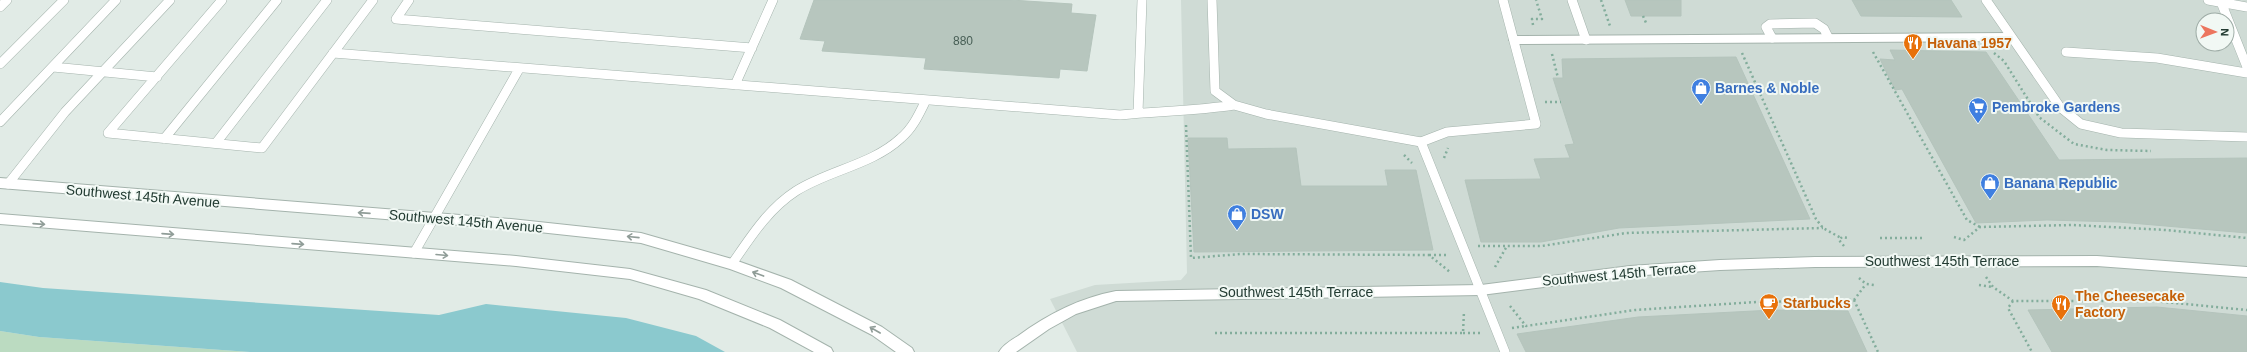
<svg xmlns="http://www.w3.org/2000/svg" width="2247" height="352" font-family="Helvetica,sans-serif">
  <rect width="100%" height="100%" fill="#e1ebe6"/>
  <path fill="#cfdbd5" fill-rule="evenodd" d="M1181,0h1066v352h-1170l-27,-53 45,-14 86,-5 6,-7zM2203,20h24v24h-24z"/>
  <path fill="#bbdbc1" d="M0,331l39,6 211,15h-250z"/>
  <path fill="#8bc9ce" d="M0,282l43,6 396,27 47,-11 140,14 70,18 29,16h-475l-211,-15 -39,-6z"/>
  <path fill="#b7c6be" stroke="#b4c4bc" d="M814,0h197l61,4 -1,9 25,2 -9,56 -27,-2 -1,9 -135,-9 2,-11 -104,-7 3,-10 -25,-2z
    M1625,0h56v16h-50z
    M1852,0h99l11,17 -101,-1z
    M1890,50l96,2 73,108 188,-2v75l-128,-11 -72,-2 -71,3 -74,-134 -7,1 -15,-31 15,1z
    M1736,57l74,162 -191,9 -78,14h-60l-16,-62 76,-1 -7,-20 36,-1 -5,-13 9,-1 -21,-66h10l-1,-19z
    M1188,138h39l1,11 68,-1 5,38h87l-3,-16h31l17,80 -239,2z
    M2157,307l90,9v36h-195l-24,-42z
    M1773,310l75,1 19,41h-341l-9,-18 121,-17z"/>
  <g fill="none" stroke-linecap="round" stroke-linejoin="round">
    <defs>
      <path id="service" d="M409,0l-13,19 356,29
        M1212,0l3,91 19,14 32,9 155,28 26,-10 89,-8 -33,-124
        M1572,0l14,40
        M1986,0l74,107 21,17 40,9 126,4
        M2208,0l39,7
        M2221,2l26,65
        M0,7l7,-7
        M1772,38l-6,-11 4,-3 45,-1 9,6 4,8
        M2066,52l91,6 90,15
        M333,53l787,62c38,-4 76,-4 114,-10
        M0,64l64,-64
        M53,67l104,10
        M735,85l38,-85
        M1138,113l4,-113
        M0,122l116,-122
        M108,133l154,15 111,-148
        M108,133l114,-133
        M164,139l113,-139
        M1421,142l84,210
        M216,143l111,-143
        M8,184l57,-72 105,-112
        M414,253l105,-184
        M732,264c18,-26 36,-55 64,-73 33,-21 76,-26 105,-53 12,-10 18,-24 25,-38"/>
      <path id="minor" d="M2010,33l5,4 -5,4 -496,3 -5,-4 5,-4z
        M2097,256l150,11v10l-150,-11 -282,1 -95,3 -90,6 -149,19 -365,6 -40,13 -27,15 -33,23h-17c4,-7 12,-12 19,-16 30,-22 61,-38 98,-45l365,-6 149,-19 90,-6 95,-3z"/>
      <path id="tertiary" d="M0,178l511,41 130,14 91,26 59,21 91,47 30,21 2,4h-18l-24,-17 -91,-47 -51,-19 -89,-26 -130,-14 -511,-41z
        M0,214l516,42 114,13 76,21 74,30 51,28 2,4h-19l-44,-24 -71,-29 -69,-20 -114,-13 -516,-42z"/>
    </defs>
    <use href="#service" stroke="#a4b3ac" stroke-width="10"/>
    <use href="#minor" stroke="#a4b3ac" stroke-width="2"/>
    <use href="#tertiary" stroke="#a4b3ac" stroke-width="2"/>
    <path stroke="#83ad9c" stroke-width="2.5" stroke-dasharray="2 3" stroke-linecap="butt" d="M1601,0l9,26
      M1643,16l4,9
      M1533,25l-1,-6h10l-6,-19
      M1873,52l94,168 13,7
      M1742,53l74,166 7,9 18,10
      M1994,53l10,8 35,56 35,27 33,6 44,1
      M1552,54l6,24
      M1545,102h16
      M1186,125l5,133 50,-4 188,1 21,17
      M1404,155l8,8
      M1444,158l4,-10
      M1954,237l10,3 16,-13 93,-2 93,5 81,8
      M1880,238h43
      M1478,246h29
      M1844,246l-5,-6 3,-3 7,1
      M1429,255h20
      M1495,267l12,-21h35l84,-13 197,-5
      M1986,277l7,10 20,14h141l93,9
      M1859,278l7,6 8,1
      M1979,285l13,2
      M1854,300l24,52
      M2013,301l-5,7 24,44
      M1510,306l16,20 109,-16 121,-8 98,-2 12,-16
      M1512,328l14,-2
      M1215,333h248l1,-22
      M1463,333h18"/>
    <use href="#service" stroke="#fff" stroke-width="9"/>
    <use href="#minor" fill="#fff" fill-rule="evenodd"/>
    <use href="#tertiary" fill="#fff" fill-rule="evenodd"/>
  </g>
  <defs><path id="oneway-shaft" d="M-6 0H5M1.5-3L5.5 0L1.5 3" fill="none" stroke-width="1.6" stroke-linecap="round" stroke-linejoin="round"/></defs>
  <g stroke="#909d98">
    <use href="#oneway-shaft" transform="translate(364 213) rotate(-176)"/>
    <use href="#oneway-shaft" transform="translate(39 224) rotate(4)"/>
    <use href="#oneway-shaft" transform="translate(168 234) rotate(4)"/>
    <use href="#oneway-shaft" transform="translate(633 237) rotate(-174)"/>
    <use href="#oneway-shaft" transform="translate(298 244) rotate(4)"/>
    <use href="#oneway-shaft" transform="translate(442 255) rotate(5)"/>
    <use href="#oneway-shaft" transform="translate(758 274) rotate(-160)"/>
    <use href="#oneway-shaft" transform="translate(875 330) rotate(-150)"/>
  </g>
  <defs>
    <symbol id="restaurant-pin" viewBox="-11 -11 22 30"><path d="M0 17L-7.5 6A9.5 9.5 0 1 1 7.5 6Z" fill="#e8710a" stroke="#f1f8f4"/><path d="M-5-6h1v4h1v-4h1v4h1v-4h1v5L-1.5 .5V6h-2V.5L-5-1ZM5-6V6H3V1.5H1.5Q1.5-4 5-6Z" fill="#fff"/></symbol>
    <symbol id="shop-pin" viewBox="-11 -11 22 30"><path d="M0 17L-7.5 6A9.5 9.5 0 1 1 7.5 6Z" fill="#3f7fe0" stroke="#f1f8f4"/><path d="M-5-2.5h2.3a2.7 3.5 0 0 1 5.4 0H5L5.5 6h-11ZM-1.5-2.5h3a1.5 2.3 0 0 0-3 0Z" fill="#fff"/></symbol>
    <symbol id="supermarket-pin" viewBox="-11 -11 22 30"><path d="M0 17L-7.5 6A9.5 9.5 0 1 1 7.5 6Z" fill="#3f7fe0" stroke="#f1f8f4"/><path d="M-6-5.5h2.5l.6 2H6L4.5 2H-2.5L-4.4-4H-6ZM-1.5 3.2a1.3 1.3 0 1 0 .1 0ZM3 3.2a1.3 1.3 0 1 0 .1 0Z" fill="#fff"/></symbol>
    <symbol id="cafe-pin" viewBox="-11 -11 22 30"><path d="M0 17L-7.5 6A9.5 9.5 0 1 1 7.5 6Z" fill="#e8710a" stroke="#f1f8f4"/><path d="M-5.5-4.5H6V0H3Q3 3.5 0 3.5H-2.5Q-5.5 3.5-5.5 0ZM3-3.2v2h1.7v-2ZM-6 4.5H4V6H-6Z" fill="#fff"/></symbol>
  </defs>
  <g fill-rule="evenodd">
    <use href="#restaurant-pin" x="1902" y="32" width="22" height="30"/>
    <use href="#shop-pin" x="1690" y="77" width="22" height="30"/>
    <use href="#supermarket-pin" x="1967" y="96" width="22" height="30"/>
    <use href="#shop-pin" x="1979" y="172" width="22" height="30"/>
    <use href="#shop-pin" x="1226" y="203" width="22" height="30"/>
    <use href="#cafe-pin" x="1758" y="292" width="22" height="30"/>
    <use href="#restaurant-pin" x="2050" y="293" width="22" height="30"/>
  </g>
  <g text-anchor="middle" stroke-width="4" stroke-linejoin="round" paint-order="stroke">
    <g font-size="12" fill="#475e55">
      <text x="963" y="45">880</text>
    </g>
    <g font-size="14" font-weight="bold" fill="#c56008" stroke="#f1f8f4" text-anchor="start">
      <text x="1927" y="48">Havana 1957</text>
      <text x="2075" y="301">The Cheesecake<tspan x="2075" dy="16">Factory</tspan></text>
      <text x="1783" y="308">Starbucks</text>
    </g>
    <g font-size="14" font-weight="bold" fill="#366cbe" stroke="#f1f8f4" text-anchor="start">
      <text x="1715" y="93">Barnes &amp; Noble</text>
      <text x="1992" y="112">Pembroke Gardens</text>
      <text x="2004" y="188">Banana Republic</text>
      <text x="1251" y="219">DSW</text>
    </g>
    <g font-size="14" fill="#223b32" stroke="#f1f8f4">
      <text transform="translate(143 196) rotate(5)" y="5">Southwest 145th Avenue</text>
      <text transform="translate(466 221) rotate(5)" y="5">Southwest 145th Avenue</text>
      <text x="1942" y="266">Southwest 145th Terrace</text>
      <text transform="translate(1619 274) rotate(-5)" y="5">Southwest 145th Terrace</text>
      <text x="1296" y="297">Southwest 145th Terrace</text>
    </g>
  </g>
  <g transform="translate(2215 32) rotate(91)"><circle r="19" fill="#f1f8f4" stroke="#9eaca6"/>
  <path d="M0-3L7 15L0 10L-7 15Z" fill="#ec755e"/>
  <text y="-6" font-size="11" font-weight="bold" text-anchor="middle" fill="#223b32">N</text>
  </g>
</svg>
